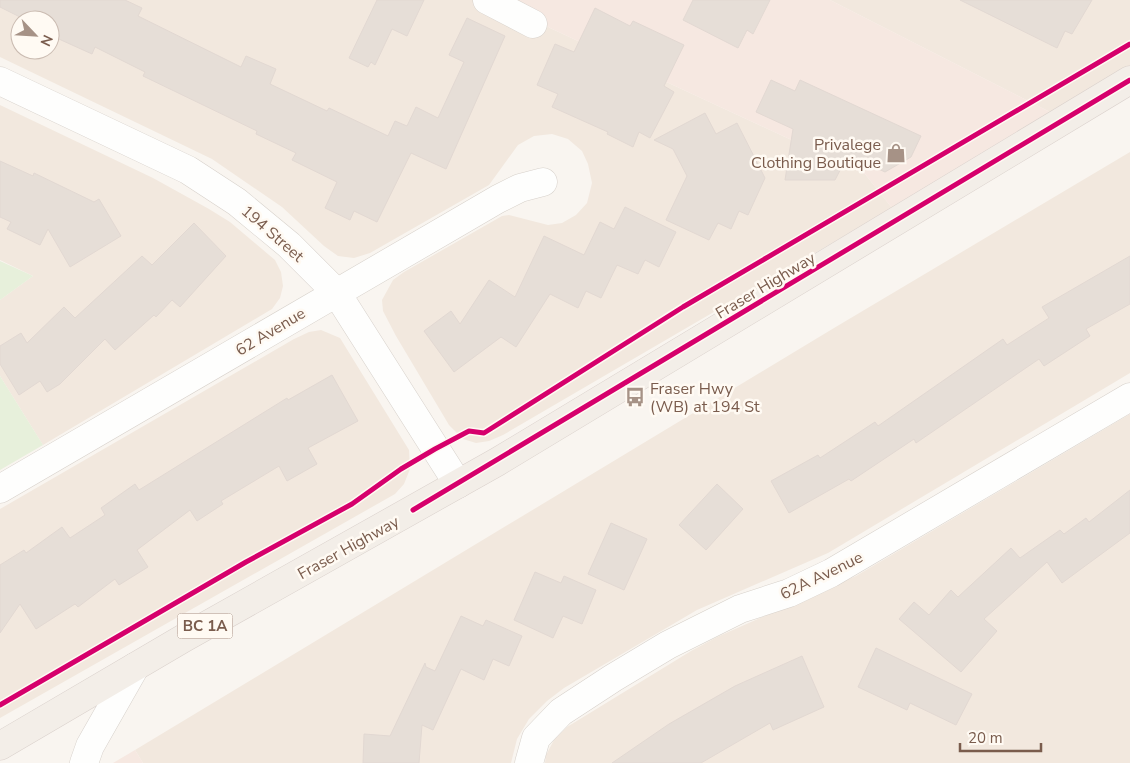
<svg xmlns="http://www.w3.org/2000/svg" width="1130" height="763" font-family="'Nunito Sans',sans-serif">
  <rect width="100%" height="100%" fill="#f9f5f0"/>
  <path fill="#f2e8de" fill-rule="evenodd" d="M0,0h509l41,28 315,146 27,34 -389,227 -14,6 -13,2 -13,-4 -14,-14 -53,-89 -13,-25 -1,-11 11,-20 11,-8 98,-56 7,-1 39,10 14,-2 14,-8 11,-12 5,-20 -4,-19 -6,-13 -14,-12 -16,-5 -18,2 -16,9 -29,40 -119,68 -16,5 -16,-2 -14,-10 -42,-39 -70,-48 -212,-102zM20,20h30v30h-30z
    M830,0h300v67l-78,46z
    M0,105l153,73 56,31 21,13 45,38 6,12 2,14 -3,12 -8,11 -229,136 -43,-69v-76l33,-24 -33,-16z
    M1130,152v221l-302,180 -131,57 -133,78 -17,13 -18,18 -12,20 -6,24h-368l-8,-13 699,-422z
    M321,330l19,8 69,112 1,19 -6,15 -9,10 -395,224v-209l294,-170 15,-7z
    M1130,414v349h-585l1,-8 8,-15 13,-13 124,-76 26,-14 139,-61z"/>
  <path fill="#f6e8e1" d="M509,0h321l222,113 -160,95 -27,-34 -315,-146z
    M135,750l8,13h-30z"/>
  <path fill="#e7f0db" d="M0,261l33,15 -33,24z
    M0,376l43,69 -43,25z"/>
  <path fill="#e6ded7" stroke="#e2d8d2" d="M0,0h125l17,8 -4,8 103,51 5,-11 30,13 -6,15 57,27 2,-3 59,28 7,-15 12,5 9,-19 22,11 26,-56 -15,-7 18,-37 38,18 -59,133 -35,-16 -34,69 -23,-11 -4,9 -25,-12 12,-26 -45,-22 4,-7 -40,-19 1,-3 -114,-55 2,-4 -50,-25 -3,7 -42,-19v-15h-24l-26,-13z
    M377,0h47l-17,36 -15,-7 -17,36 -4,-3 -3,5 -19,-9z
    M693,0h77l-17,34 -6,-4 -9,18 -55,-28z
    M960,0h132l-20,34 -7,-3 -8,17z
    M595,8l35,18 3,-5 51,24 -20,41 10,6 -24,46 -11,-6 -6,15 -26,-13 1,-2 -56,-25 6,-13 -21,-9 18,-41 19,8z
    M771,80l24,11 5,-11 121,56 -10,21 -26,15 -37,-17 -13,25h-50l8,-51 -37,-17z
    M705,113l11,21 21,-11 28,55 -17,37 -9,-4 -8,18 -13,-6 -9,17 -43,-20 21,-44 -14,-27 -19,-9z
    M0,161l33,15 1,-3 60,29 5,-3 22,37 -51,31 -22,-38 -8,16 -33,-16 4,-7 -11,-5z
    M625,207l51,25 -17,35 -14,-7 -7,14 -21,-9 -16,33 -15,-7 -8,17 -28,-14 -34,53 -15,-10 -47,35 -30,-41 27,-20 9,13 29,-44 26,17 29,-61 40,19 16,-33 14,7z
    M194,223l32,33 -46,51 -8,-7 -16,17 -2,-2 -39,35 -10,-11 -45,45 -13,8 -7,-11 -21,14 -19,-31v-18l21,-13 6,10 37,-36 11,11 67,-62 10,9z
    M1130,256v48l-44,25 4,7 -46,30 -5,-7 -123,84 -2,-4 -63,42 -2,-2 -60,34 -18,-32 47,-26 2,3 55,-36 3,4 125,-87 4,6 42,-27 -7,-11z
    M332,375l26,46 -50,27 9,16 -30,17 -8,-15 -58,35 2,3 -26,17 -7,-11 -53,40 11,17 -29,18 -4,-6 -37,28 -3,-3 -39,25 -16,-25 -20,29v-68l24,-15 2,3 36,-26 8,11 35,-23 -4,-7 34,-24 4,6 148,-92 1,2z
    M717,484l26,25 -37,41 -27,-25z
    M1130,490v43l-68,50 -15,-21 -63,57 13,12 -36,41 -62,-53 15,-17 15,13 22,-25 7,7 53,-49 9,10 40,-28 4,4 22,-16 3,4z
    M611,523l36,16 -23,51 -36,-16z
    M535,572l26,11 3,-7 32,14 -14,34 -19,-8 -10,22 -39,-18z
    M461,616l22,10 3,-6 36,16 -13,30 -16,-7 -9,21 -23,-11 -28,61 -11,-5 -3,38h-56l1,-29 26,2 35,-73 1,4 9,4z
    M876,648l96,46 -16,31 -46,-22 -3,7 -49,-23z
    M802,656l22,51 -51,23 -3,-7 -69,40h-89l57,-39 66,-38z"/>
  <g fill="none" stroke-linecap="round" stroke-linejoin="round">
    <defs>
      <path id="minor" d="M487,0l46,24
        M0,81l188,89 49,32 52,43 47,47 122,192
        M0,489l498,-290 22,-11 23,-6
        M84,763l6,-17 45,-79
        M529,763l7,-25 25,-26 52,-34 55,-33 72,-36 49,-16 42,-20 299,-176"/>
      <path id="major" d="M0,746l184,-108 313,-176 633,-382"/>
    </defs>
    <use href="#minor" stroke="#d7d1cb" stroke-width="29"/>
    <use href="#major" stroke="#dad1cc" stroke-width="29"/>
    <use href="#minor" stroke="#fefefd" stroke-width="28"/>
    <use href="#major" stroke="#f3eee8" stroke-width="28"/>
    <defs>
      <path id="cycleway" d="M413,510l717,-430
        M0,705l246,-143 106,-58 49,-35 34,-20 34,-18 15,2 199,-126 447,-263"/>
    </defs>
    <use href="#cycleway" stroke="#fffaf3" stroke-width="8"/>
    <use href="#cycleway" stroke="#d6006c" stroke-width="5"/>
  </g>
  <defs>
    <symbol id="shop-bare" viewBox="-9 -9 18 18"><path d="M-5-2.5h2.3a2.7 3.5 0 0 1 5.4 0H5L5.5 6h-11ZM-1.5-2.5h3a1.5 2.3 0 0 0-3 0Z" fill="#a69286" stroke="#fffaf3" stroke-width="2.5" paint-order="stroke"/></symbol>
    <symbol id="bus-bare" viewBox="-9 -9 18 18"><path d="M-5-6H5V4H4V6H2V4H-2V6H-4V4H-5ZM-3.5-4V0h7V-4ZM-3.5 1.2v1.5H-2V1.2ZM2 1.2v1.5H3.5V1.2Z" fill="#a69286" stroke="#fffaf3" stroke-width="2.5" paint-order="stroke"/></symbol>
  </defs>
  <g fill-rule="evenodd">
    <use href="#shop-bare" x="882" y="139" width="28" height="28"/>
    <use href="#bus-bare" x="621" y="383" width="28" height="28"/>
  </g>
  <g text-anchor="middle" stroke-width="5" stroke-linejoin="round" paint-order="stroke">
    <rect fill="#fffaf3" stroke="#a28b7f" stroke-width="1" x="177.5" y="613.5" width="55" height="25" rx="4"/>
    <g font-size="15" font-weight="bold" fill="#7a5c4d">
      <text x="205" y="631">BC 1A</text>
    </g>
    <g font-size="16" fill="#7a5c4d" stroke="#fffaf3" text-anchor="end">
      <text x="881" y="150">Privalege<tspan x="881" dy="18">Clothing Boutique</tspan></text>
      <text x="650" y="394" text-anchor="start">Fraser Hwy<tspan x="650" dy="18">(WB) at 194 St</tspan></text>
    </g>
    <g font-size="16" fill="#7a5c4d" stroke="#fffaf3">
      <text transform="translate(273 233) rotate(41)" y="6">194 Street</text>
      <text transform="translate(765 285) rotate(-31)" y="6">Fraser Highway</text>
      <text transform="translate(270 331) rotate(-31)" y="6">62 Avenue</text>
      <text transform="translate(348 547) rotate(-29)" y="6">Fraser Highway</text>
      <text transform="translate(821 575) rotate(-26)" y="6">62A Avenue</text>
    </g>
  </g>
  <g transform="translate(35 35) rotate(115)"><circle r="24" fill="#fffaf3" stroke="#cabbb1"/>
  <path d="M0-4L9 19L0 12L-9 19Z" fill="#a69286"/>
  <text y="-8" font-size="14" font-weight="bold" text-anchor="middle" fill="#7a5c4d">N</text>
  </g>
  <path d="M960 743v8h81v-8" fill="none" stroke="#7a5c4d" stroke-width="2.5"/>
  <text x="968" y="743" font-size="15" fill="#7a5c4d" stroke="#fffaf3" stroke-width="4" paint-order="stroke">20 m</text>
</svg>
